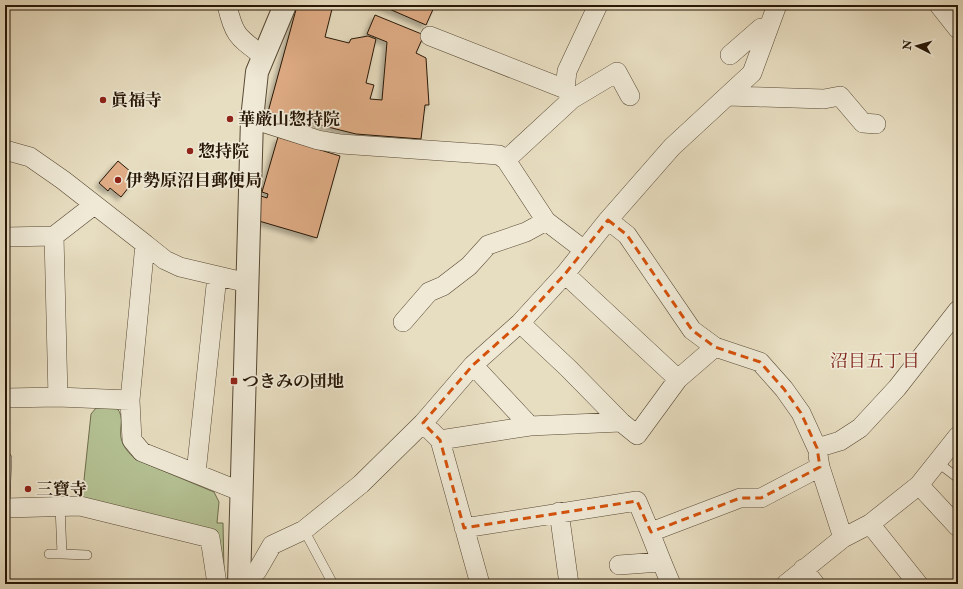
<svg xmlns="http://www.w3.org/2000/svg" width="963" height="589" font-family="'IM FELL Double Pica','Noto Serif JP',serif">
  <defs>
    <filter id="shadow"><feDropShadow dx="-3.5" dy="3.5" stdDeviation="2" flood-color="#0004"/></filter>
  </defs>
  <rect width="100%" height="100%" fill="#e7ddc0"/>
  <filter id="stains"><feTurbulence type="fractalNoise" baseFrequency=".005" numOctaves="4"/><feColorMatrix values="0 0 0 0 .2 0 0 0 0 .09 0 0 0 0 .02 0 0 0 .5 -.17"/></filter>
  <radialGradient id="worn" r=".72"><stop offset=".6" stop-color="#630" stop-opacity="0"/><stop offset="1" stop-color="#630" stop-opacity=".3"/></radialGradient>
  <path fill="#b4c193" stroke="#6e6c4c" d="M96,408h21c8,10 2,19 4,30 2,9 8,15 14,21l79,33 5,10 -2,21h6l1,49 -11,-41 -131,-32 9,-85z"/>
  <path fill="#deab84" stroke="#271706" filter="url(#shadow)" d="M309,5h24l-8,32 24,6 2,-4 17,-3 8,3 -10,44 8,2 -4,14 12,1 5,-58 -20,-8 8,-19 49,20 -8,18 10,5 3,47h-4l-4,34 -65,-5 -88,-22 29,-106 12,1z
    M380,5h55l-9,20z
    M278,137l62,19 -23,82 -58,-17 2,-25 6,2 1,-4 -6,-2z
    M118,161l19,16 -16,20 -11,-9 -2,3 -9,-8z"/>
  <g fill="none" stroke-linecap="round" stroke-linejoin="round">
    <defs>
      <path id="service" d="M937,462l21,16
        M5,505l2,-47
        M60,506l2,48 25,1
        M304,530l29,54
        M49,554h13"/>
      <path id="minor" d="M227,5c7,31 11,32 36,51
        M939,5l19,24
        M430,36l135,53 7,10
        M730,55l31,-27 7,2
        M565,89l2,-18 31,-66
        M728,96l96,3 16,-3 23,27 13,1
        M252,119l66,21 23,4 158,11 7,5 40,61 38,29
        M5,150l25,7 33,23 82,64 -15,156 2,40 10,12 100,40
        M506,160l66,-61 45,-27 13,24
        M608,220l64,-73 80,-74 25,-68
        M54,236l4,161
        M5,237l49,-1 40,-31
        M145,244l20,16 15,7 68,16
        M565,274l113,105
        M403,322l26,-30 14,-6 26,-20 19,-21 38,-13 20,-11
        M520,323l48,45 53,54
        M473,365l57,61
        M5,398l53,-1 72,3
        M431,431l9,9 40,144
        M440,440l90,-14 91,-4 16,13 41,-56 37,-32
        M818,455l2,12 23,71
        M196,473l21,-197
        M919,485l39,42
        M5,508l75,-2 130,32 7,46
        M559,512l10,72
        M870,524l48,60
        M464,528l173,-27c12,27 22,56 34,83
        M651,532l89,-34h21l59,-31
        M619,565l41,-3
        M803,569l12,15
        M239,579l18,-8 15,-26 32,-15 57,-46 62,-61 50,-58 47,-42 45,-49 43,-54 19,15 65,95 23,17 45,15 24,27 17,24 16,35 23,-7 20,-13 37,-40 61,-78
        M786,584l57,-46 27,-14 49,-39 39,-49"/>
      <path id="tertiary" d="M239,584l13,-465 5,-47 28,-67"/>
    </defs>
    <use href="#service" stroke="#574834" stroke-width="10"/>
    <use href="#minor" stroke="#574834" stroke-width="20"/>
    <use href="#tertiary" stroke="#574834" stroke-width="24"/>
    <use href="#service" stroke="#efe9d6" stroke-width="9"/>
    <use href="#minor" stroke="#efe9d6" stroke-width="19"/>
    <use href="#tertiary" stroke="#efe9d6" stroke-width="22"/>
  </g>
  <path fill="none" stroke="#d5520b" stroke-width="3" stroke-dasharray="8 5" stroke-linejoin="round" d="M608,220l19,15 65,95 23,17 45,15 24,27 17,24 16,35 3,19 -59,31h-21l-89,34 -14,-31 -173,27 -24,-88 -17,-17 50,-58 47,-42 45,-49z"/>
  <g fill="#8f2418" stroke="#efe9d6" stroke-width="1.5">
    <circle cx="103" cy="100" r="4"/>
    <circle cx="230" cy="119" r="4"/>
    <circle cx="190" cy="151" r="4"/>
    <circle cx="118" cy="180" r="4"/>
    <rect x="230" y="377" width="8" height="8" rx="2"/>
    <circle cx="28" cy="489" r="4"/>
  </g>
  <g text-anchor="middle" stroke-width="3.5" stroke-linejoin="round" paint-order="stroke">
    <g font-size="17" font-weight="bold" fill="#271706" stroke="#efe9d6" text-anchor="start">
      <text x="111" y="106">眞福寺</text>
      <text x="238" y="125">華厳山惣持院</text>
      <text x="198" y="157">惣持院</text>
      <text x="126" y="186">伊勢原沼目郵便局</text>
      <text x="242" y="387">つきみの団地</text>
      <text x="36" y="495">三寶寺</text>
    </g>
    <g font-size="18" fill="#7a1f14" stroke="#efe9d6">
      <text x="875" y="367">沼目五丁目</text>
    </g>
  </g>
  <rect width="963" height="589" fill="none" stroke="#e7ddc0" stroke-width="20"/>
  <rect x="6" y="6" width="951" height="577" fill="none" stroke="#271706" stroke-width="2"/>
  <rect x="10" y="10" width="943" height="569" fill="none" stroke="#271706"/>
  <g transform="translate(917 46) rotate(276)" stroke="#efe9d6" stroke-width="3" paint-order="stroke">
  <path d="M0-3L7 15L0 10L-7 15Z" fill="#271706"/>
  <text y="-6" font-size="11" font-weight="bold" text-anchor="middle" fill="#271706">N</text>
  </g>
  <rect width="100%" height="100%" filter="url(#stains)"/>
  <rect width="100%" height="100%" fill="url(#worn)"/>
</svg>
